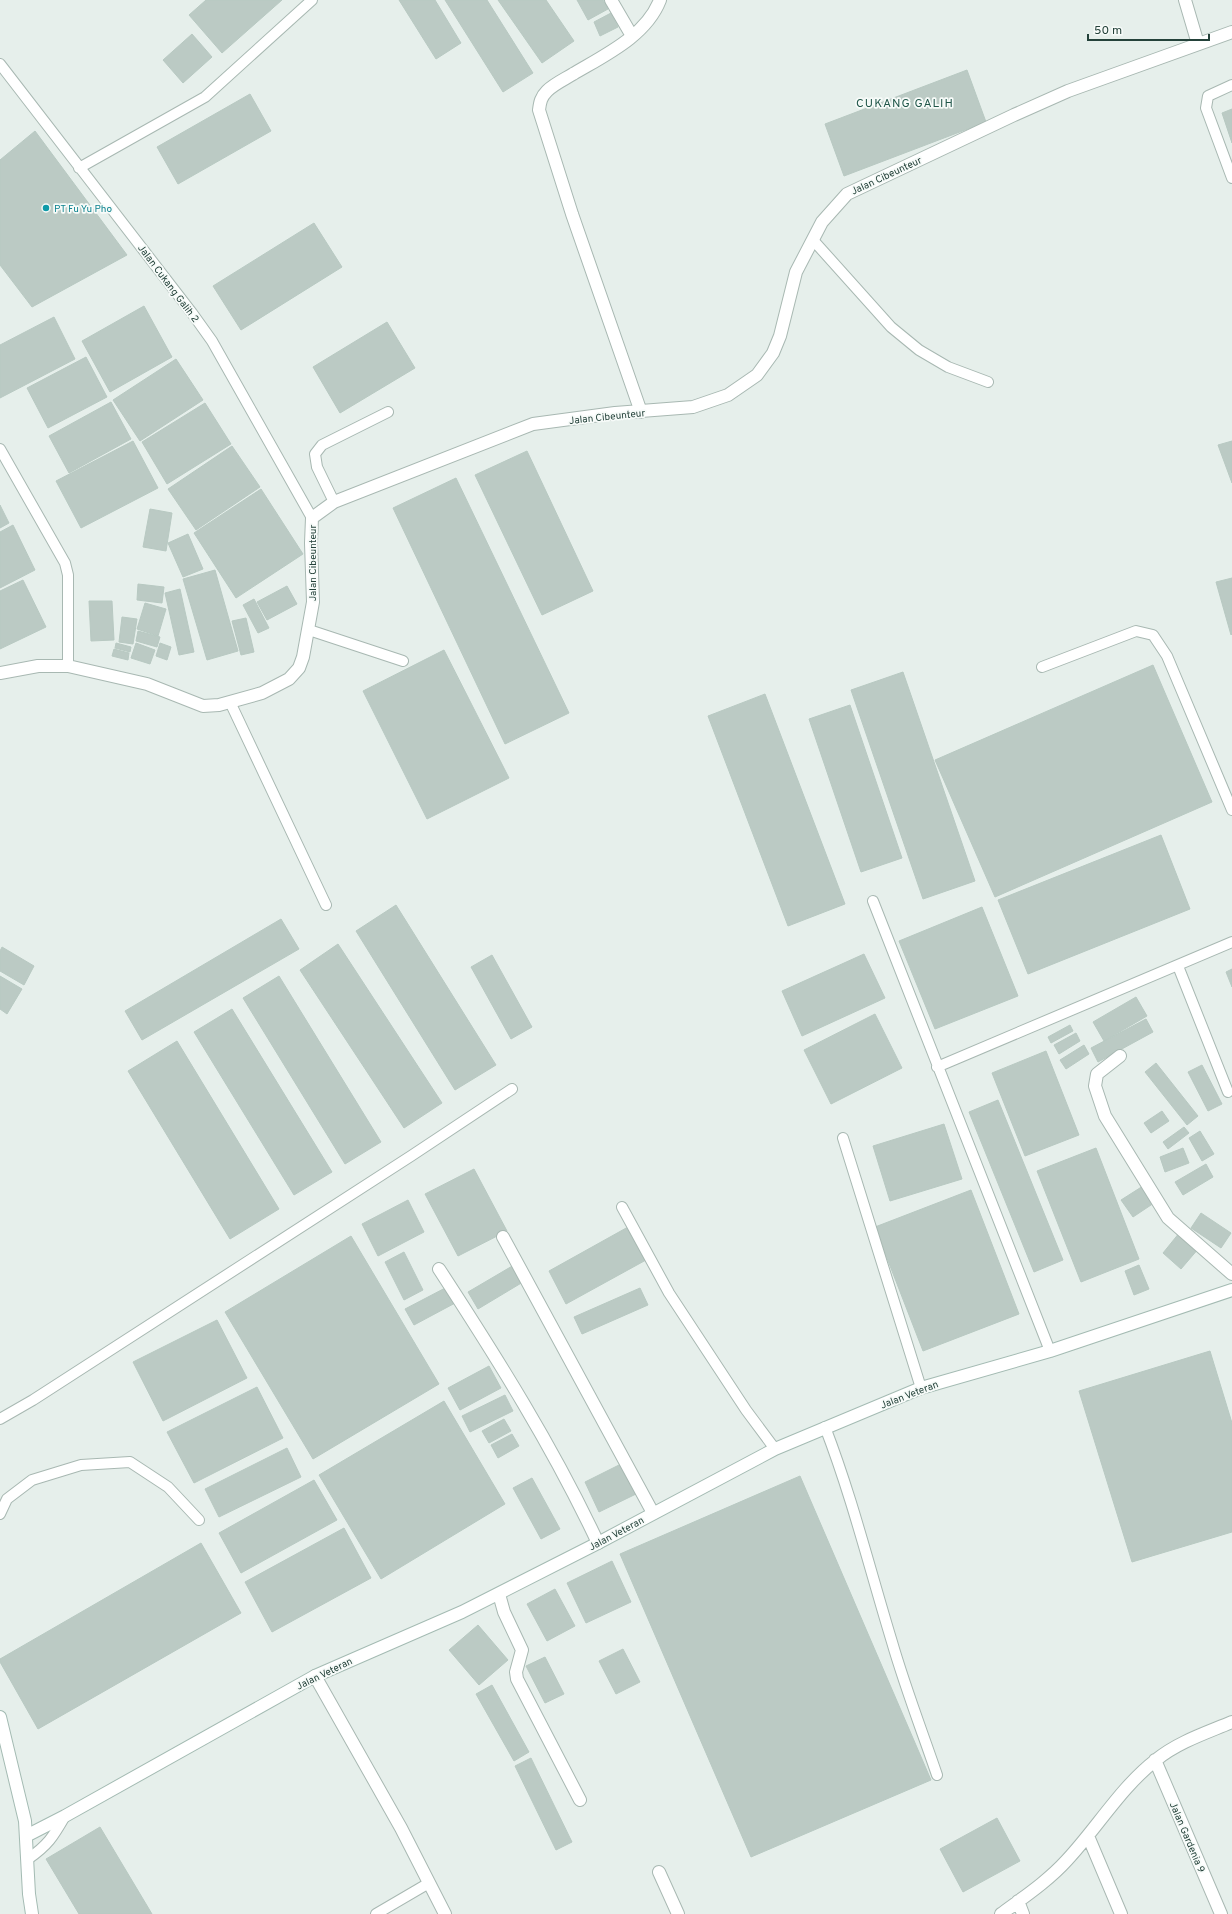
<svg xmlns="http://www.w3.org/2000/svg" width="1232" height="1914" font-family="Overpass,sans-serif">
  <rect width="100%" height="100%" fill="#e6efeb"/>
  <path fill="#bbcac4" stroke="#b8c9c2" d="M206,0h76l-60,53 -33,-38z
    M399,0h36l26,43 -25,16z
    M445,0h42l46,73 -30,19z
    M498,0h48l28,41 -32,22z
    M577,0h26l5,9 -20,11z
    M611,13l7,14 -18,9 -6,-14z
    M192,34l20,23 -29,26 -20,-23z
    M967,70l19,52 -142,54 -19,-52z
    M250,94l21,37 -93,53 -21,-37z
    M1232,109v34l-10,-30z
    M35,131l92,124 -95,52 -32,-42v-105z
    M314,223l28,44 -101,63 -28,-44z
    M144,306l28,51 -62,35 -28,-51z
    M54,317l21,42 -75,39v-53z
    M387,322l28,46 -75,45 -27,-46z
    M86,357l21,40 -59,31 -21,-40z
    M176,359l27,41 -63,41 -27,-41z
    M111,402l20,37 -62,34 -20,-37z
    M205,403l26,41 -64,40 -25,-42z
    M133,441l25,47 -77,40 -25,-47z
    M1232,441v42l-14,-38z
    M232,446l28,41 -64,43 -28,-41z
    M527,451l66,140 -51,24 -67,-140z
    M456,478l113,235 -64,31 -112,-236z
    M261,489l42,65 -67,44 -42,-65z
    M0,505l9,18 -9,5z
    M150,509l22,4 -6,38 -23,-4z
    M13,525l22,45 -35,18v-56z
    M188,534l15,35 -20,8 -15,-34z
    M215,570l23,81 -31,9 -24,-81z
    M1232,578v56l-1,1 -15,-53z
    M23,580l23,47 -46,22v-58z
    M138,584l26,3 -2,16 -25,-3z
    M287,586l10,18 -30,16 -10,-18z
    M180,589l14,63 -15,3 -14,-62z
    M254,599l15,29 -11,5 -15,-28z
    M89,601h23l2,39 -23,1z
    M145,603l21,6 -8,27 -21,-7z
    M122,617l15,2 -4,25 -14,-2z
    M246,618l8,34 -13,3 -9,-34z
    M138,631l22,6 -3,10 -21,-6z
    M116,643l15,4 -1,5 -15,-4z
    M136,643l19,7 -5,14 -19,-6z
    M160,643l11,4 -4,13 -11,-4z
    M114,649l15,4 -1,7 -16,-4z
    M444,650l65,128 -82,41 -64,-128z
    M1153,665l59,137 -217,95 -60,-137z
    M903,672l72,209 -52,18 -72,-209z
    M765,694l80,210 -57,22 -80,-210z
    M850,705l52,153 -41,14 -52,-153z
    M1161,835l29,74 -162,65 -30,-74z
    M396,905l100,160 -41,25 -99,-159z
    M982,907l36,89 -83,33 -36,-88z
    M281,919l18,30 -157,91 -17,-29z
    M338,944l104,159 -38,25 -104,-158z
    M2,947l32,19 -10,19 -24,-14v-20z
    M864,954l21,44 -83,38 -20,-45z
    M492,955l40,72 -21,12 -40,-72z
    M1232,969v18l-6,-15z
    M0,976l22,13 -15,25 -7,-5z
    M279,976l102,166 -36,22 -102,-166z
    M1136,997l11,19 -43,25 -11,-19z
    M232,1009l100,163 -38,23 -100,-163z
    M875,1014l27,54 -71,36 -27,-54z
    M1146,1019l7,13 -55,30 -7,-14z
    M1070,1025l3,6 -22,12 -3,-6z
    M1076,1033l4,8 -21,13 -5,-9z
    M177,1041l102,168 -49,30 -102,-168z
    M1084,1045l5,9 -23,15 -6,-9z
    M1046,1051l33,84 -54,21 -33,-83z
    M1156,1063l42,53 -11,9 -42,-53z
    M1202,1065l20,39 -14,7 -20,-39z
    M998,1100l65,160 -29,12 -65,-160z
    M1162,1111l7,10 -18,12 -7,-10z
    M944,1124l18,55 -72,22 -17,-55z
    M1184,1127l5,6 -21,16 -5,-7z
    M1200,1131l14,23 -12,7 -13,-23z
    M1096,1148l43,111 -58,23 -44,-111z
    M1183,1148l6,15 -24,9 -5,-15z
    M1206,1164l7,13 -30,18 -8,-13z
    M474,1169l33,62 -49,25 -33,-62z
    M1143,1186l11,17 -21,14 -12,-17z
    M971,1190l48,124 -96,37 -48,-124z
    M408,1200l16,32 -46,24 -16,-32z
    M1201,1213l30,20 -10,15 -30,-20z
    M628,1227l18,33 -80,44 -17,-33z
    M1180,1232l19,16 -18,21 -18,-16z
    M351,1236l88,148 -126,75 -88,-147z
    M404,1252l19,38 -19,10 -19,-38z
    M514,1265l9,17 -45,27 -10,-17z
    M1139,1265l10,24 -15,6 -9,-24z
    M449,1286l8,16 -43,23 -9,-16z
    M640,1288l8,17 -66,29 -8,-17z
    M217,1320l30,58 -84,43 -30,-59z
    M1210,1351l22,72v109l-100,30 -53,-171z
    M489,1366l12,22 -41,22 -12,-22z
    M257,1387l26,51 -89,45 -27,-51z
    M505,1395l8,16 -43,21 -8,-16z
    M444,1401l61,103 -124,75 -62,-104z
    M504,1419l7,12 -22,12 -7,-12z
    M512,1434l7,12 -21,12 -7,-13z
    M287,1448l14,29 -82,40 -14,-28z
    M621,1464l15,30 -37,18 -14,-30z
    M800,1476l131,304 -180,77 -131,-303z
    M532,1478l28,51 -19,10 -28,-51z
    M314,1480l23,40 -96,53 -22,-40z
    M344,1528l27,50 -99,54 -27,-50z
    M201,1543l40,70 -203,116 -38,-67v-3z
    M612,1561l19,41 -45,21 -19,-40z
    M555,1589l20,37 -28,15 -20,-37z
    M478,1625l30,35 -29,25 -30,-35z
    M623,1649l17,33 -24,12 -17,-33z
    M545,1657l19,37 -19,9 -19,-37z
    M492,1685l37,67 -15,9 -38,-67z
    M531,1758l41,84 -16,8 -41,-84z
    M997,1818l23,43 -57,31 -23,-43z
    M100,1827l52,87h-73l-33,-55z"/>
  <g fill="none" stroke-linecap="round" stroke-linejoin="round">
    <defs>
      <path id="lane" d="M0,64l192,249 20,28 100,177
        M1232,85l-24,11 -2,12 26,70
        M79,168l126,-71 107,-97
        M813,240l78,87 28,23 29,17 40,15
        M0,449l65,114 3,12v91
        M334,502l-17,-35 -2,-13 7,-9 66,-33
        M309,630l94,31
        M1042,667l94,-36 17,4 14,21 65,154
        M230,702l96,203
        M873,901l177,450
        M1178,966l50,126
        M937,1067l295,-125
        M843,1138l78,250
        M622,1207l47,86 77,117 29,39
        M0,1419l33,-19 378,-244 101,-67
        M825,1427c27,70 45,143 67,215 13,45 30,89 45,133
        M0,1514l7,-15 25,-19 49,-15 49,-3 38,25 31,33
        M28,1859c20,-14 25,-22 37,-43
        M376,1914l53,-31"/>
      <path id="street" d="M611,0l21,36
        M1185,0l13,44
        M641,412l-69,-198 -33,-104c1,-8 2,-13 8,-19 7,-7 18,-12 26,-17 32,-19 73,-38 87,-74
        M0,673l38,-7h30l79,18 56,22 16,-1 43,-12 27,-14 10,-11 4,-11 10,-55 -2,-59 1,-25 22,-16 199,-78 82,-11 78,-6 35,-12 29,-20 16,-22 7,-17 16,-64 26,-50 25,-28 167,-79 54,-24 164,-59
        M1120,1056l-23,18 -2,12 10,30 63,102 64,56
        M503,1237l150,276
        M439,1269c58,89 114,178 159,274
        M499,1594l5,18 18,38 -6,22 1,7 63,121
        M315,1676l86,152 44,86
        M1155,1760l66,154
        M1088,1836l33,78
        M659,1872l19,42
        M1018,1901l5,13
        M1001,1914c23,-17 47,-33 66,-54 30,-32 54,-73 89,-100 22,-18 50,-27 76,-38"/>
      <path id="secondary" d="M0,1717l25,104 4,73 3,20
        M26,1836l39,-20 250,-140 147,-64 136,-69 177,-94 146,-61 129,-37 182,-61"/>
    </defs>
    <use href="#lane" stroke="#a8b8b2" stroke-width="12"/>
    <use href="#street" stroke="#a8b8b2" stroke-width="14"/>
    <use href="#secondary" stroke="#a4bbb3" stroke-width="14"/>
    <use href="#lane" stroke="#fff" stroke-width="10"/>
    <use href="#street" stroke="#fff" stroke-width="12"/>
    <use href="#secondary" stroke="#fff" stroke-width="12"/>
  </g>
  <circle fill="#0f9aa8" stroke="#f7fbf9" stroke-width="1.5" cx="46" cy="208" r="4"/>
  <g text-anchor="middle" stroke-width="3.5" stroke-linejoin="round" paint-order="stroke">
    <g font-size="10" fill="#24423a" stroke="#f7fbf9">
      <text transform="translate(886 175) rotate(-25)" y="4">Jalan Cibeunteur</text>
      <text transform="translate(169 283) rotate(53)" y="4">Jalan Cukang Galih 2</text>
      <text transform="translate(607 416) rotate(-6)" y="4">Jalan Cibeunteur</text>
      <text transform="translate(312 563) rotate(-90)" y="4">Jalan Cibeunteur</text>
      <text transform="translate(909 1394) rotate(-21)" y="4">Jalan Veteran</text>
      <text transform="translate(616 1533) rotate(-28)" y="4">Jalan Veteran</text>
      <text transform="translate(324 1673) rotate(-26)" y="4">Jalan Veteran</text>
      <text transform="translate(1188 1837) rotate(67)" y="4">Jalan Gardenia 9</text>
    </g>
    <g font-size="10" fill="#0d838f" stroke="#f7fbf9" text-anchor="start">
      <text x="54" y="212">PT Fu Yu Pho</text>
    </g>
    <g font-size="12" letter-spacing="1" fill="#1f5548" stroke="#f7fbf9">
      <text x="905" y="107">CUKANG GALIH</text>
    </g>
  </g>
  <path d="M1088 34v6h121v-6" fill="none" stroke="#24423a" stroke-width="2"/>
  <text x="1094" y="34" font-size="12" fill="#24423a" stroke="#f7fbf9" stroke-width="3" paint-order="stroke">50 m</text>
</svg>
